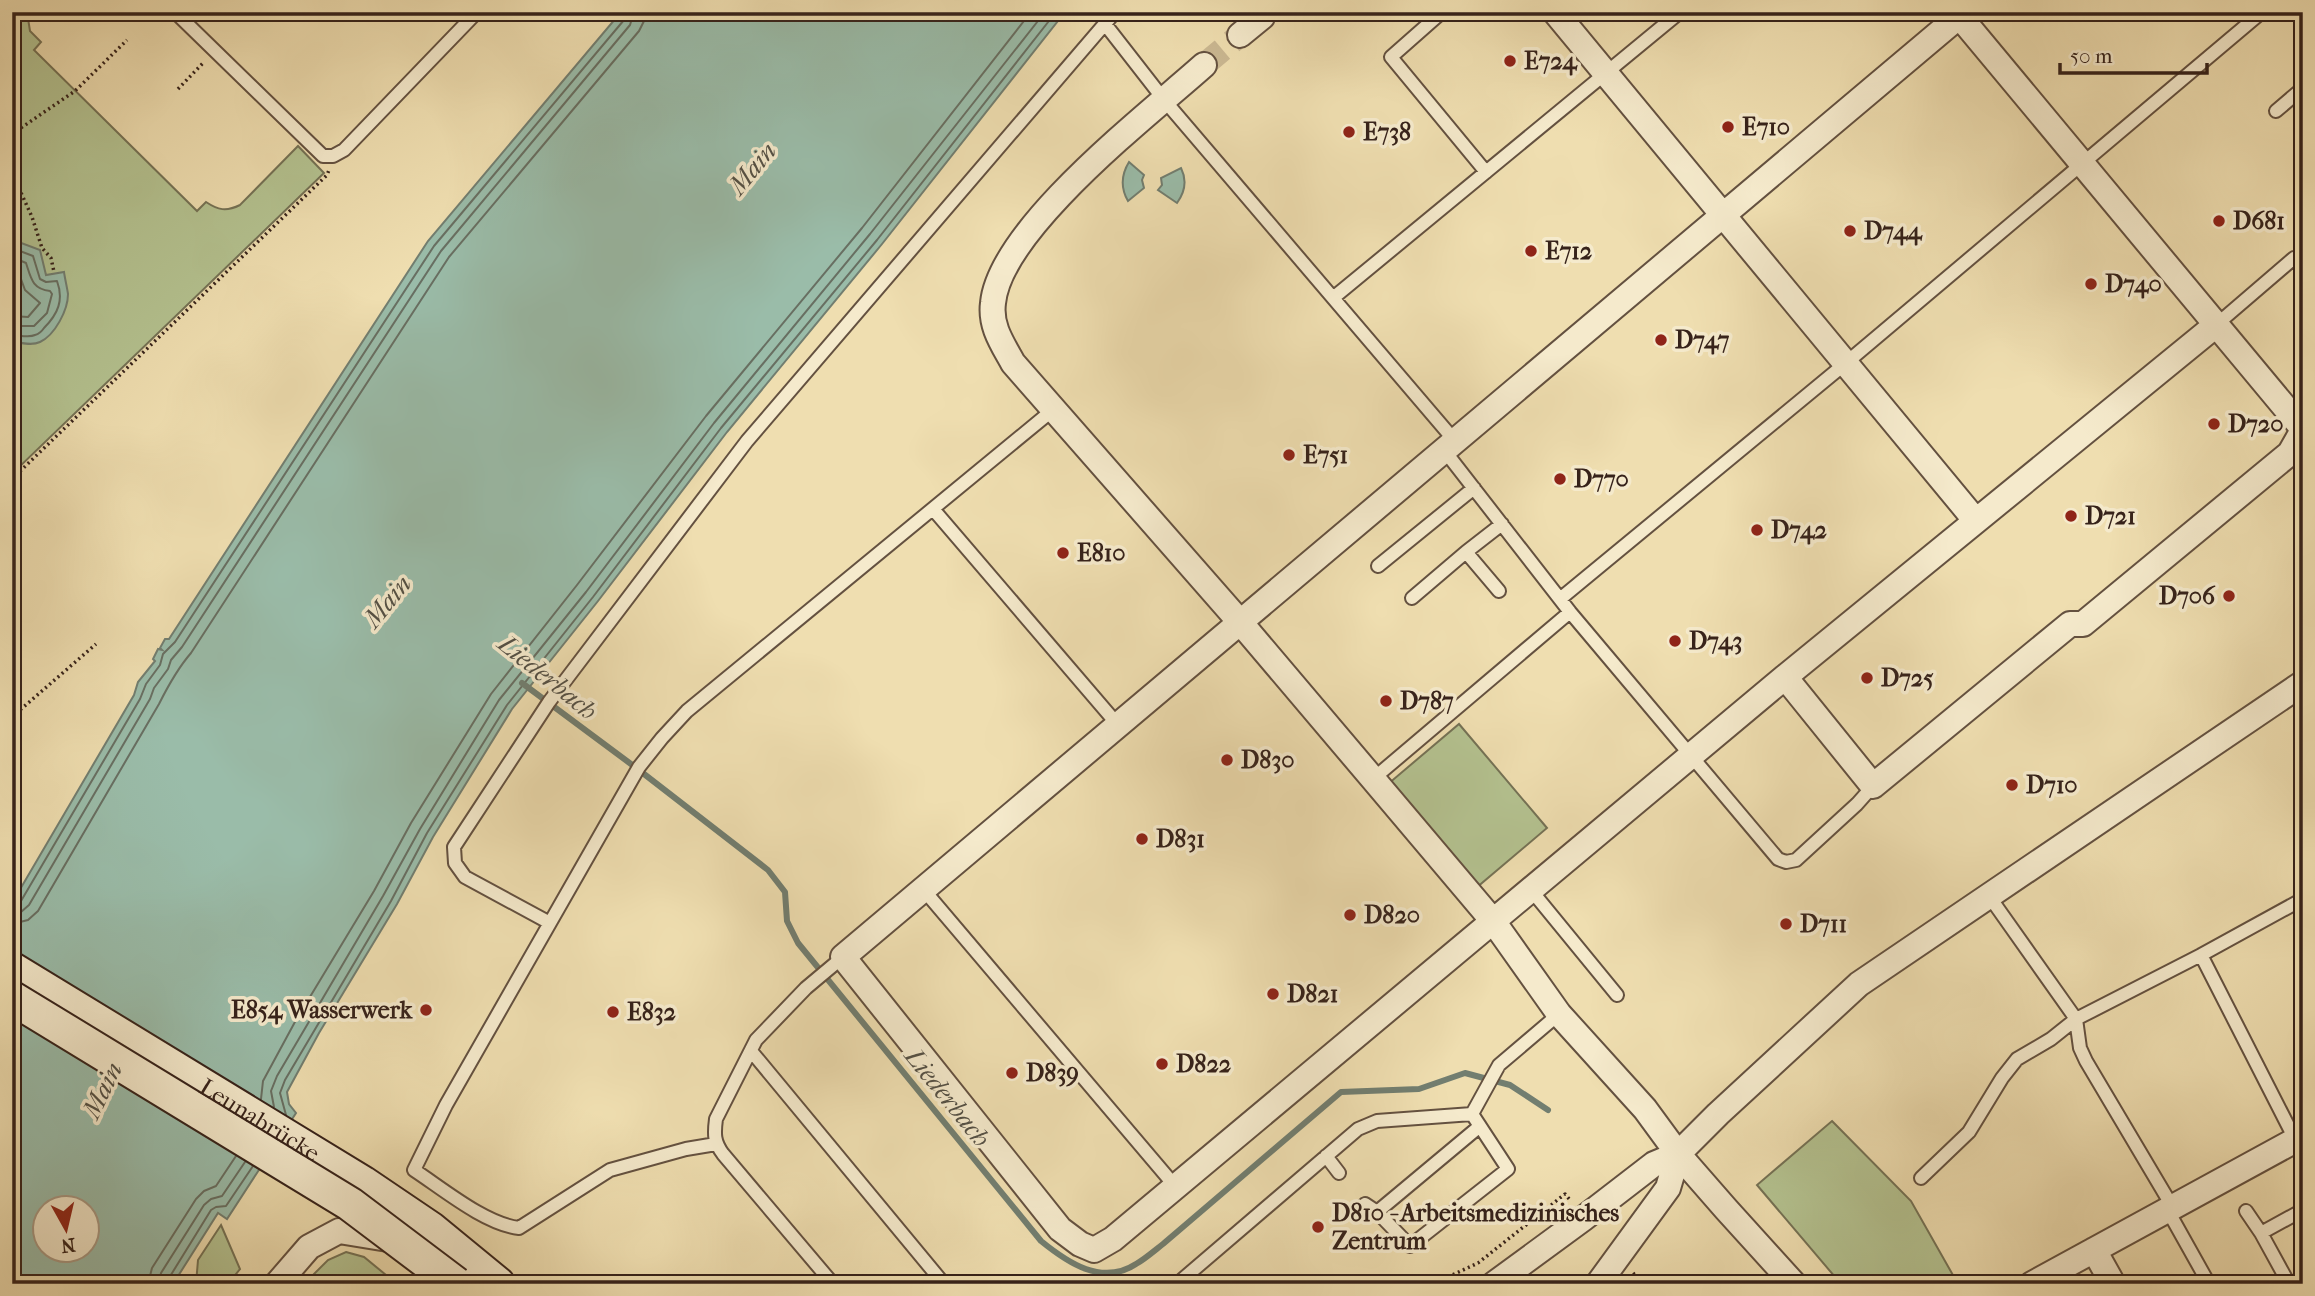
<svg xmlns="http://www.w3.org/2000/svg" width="2315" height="1296" font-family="'IM FELL French Canon',serif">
  <rect width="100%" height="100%" fill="#efdeb0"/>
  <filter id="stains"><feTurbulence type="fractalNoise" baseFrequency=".00286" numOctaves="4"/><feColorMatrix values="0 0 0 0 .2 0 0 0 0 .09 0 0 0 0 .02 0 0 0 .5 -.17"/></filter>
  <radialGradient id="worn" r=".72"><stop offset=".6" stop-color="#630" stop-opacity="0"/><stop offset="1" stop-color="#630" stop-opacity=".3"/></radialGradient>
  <path fill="#b4c290" stroke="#757255" stroke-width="2" d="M12,12h15l3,19 11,11 -7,8 163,161 9,-9c12,8 20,10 34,3l58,-59 26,27 -312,301z
    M1459,724l88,104 -71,60 -88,-104z
    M1832,1121l79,80 47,83h-117l-84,-99z
    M221,1225l19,44 -12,15h-32l2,-24z
    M346,1252l18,5 33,27h-93l24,-24z"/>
  <path fill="#9abca9" stroke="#727e70" stroke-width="2" fill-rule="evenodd" d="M621,12h444l-183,232 -155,188 -129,169 -86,108 -79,128 -36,67 -78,129 -32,59 2,12 7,9 -69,106 -9,-6 -45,71h-161v-381l122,-208 4,-13 17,-21 -2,-2 5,-10 4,1 -2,-2 5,-9h4l259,-398zM46,1208h42v42h-42z
    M1129,162l15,13 -2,5 2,8 -16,13c-8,-14 -7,-26 1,-39z
    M1181,168c6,12 4,24 -4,35l-19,-13 4,-5 -1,-7z
    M12,241h4l24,9 6,25 18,-3c1,7 3,15 4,22 0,16 -13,41 -28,48 -8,4 -20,1 -28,-1z"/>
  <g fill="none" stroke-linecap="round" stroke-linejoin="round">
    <path stroke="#686f62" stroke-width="2" d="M12,248l21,8 7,23 6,3 11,-1c7,19 1,33 -13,47 -2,3 -5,6 -9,7 -6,3 -16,0 -23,0
      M12,257l14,6c5,15 6,26 24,28l2,3 -5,19 -13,13h-22
      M12,268l6,3 7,19 15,13 -12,14 -16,-1
      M12,904l9,-3 119,-202 6,-15 14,-19 3,-11 12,-12 259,-396 190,-226 2,-8
      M12,913l9,-1 8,-7 121,-206 4,-11 14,-19 3,-9 11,-13 259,-396 189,-226 4,-13
      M12,924l16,-4 10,-9 121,-207c9,-18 19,-36 32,-51l258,-396 190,-226 5,-10 1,-9
      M261,1099l2,-18 33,-61 78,-129 37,-68 80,-129 86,-109 129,-169 156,-188 169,-216
      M274,1107l-3,-16 6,-15 106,-180 37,-67 79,-129 87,-108 128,-169 156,-189 175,-222
      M286,1115l-6,-22 5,-13 106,-179 36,-68 80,-128 86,-108 128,-169 156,-188 179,-228
      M148,1284l4,-16 44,-69 8,-8 12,-5 20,-30
      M159,1284l2,-11 43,-68 7,-6 11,-3 23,-34
      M168,1284l1,-6 42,-68 5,-3 10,-1 27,-40"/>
    <path stroke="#727e70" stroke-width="6" d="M522,683l113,84 133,103 17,22 2,29 11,22 243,298c27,22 61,45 95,23 9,-5 18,-13 27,-20l178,-152 78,-3 46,-16 45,12 38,25"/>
    <path stroke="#cab892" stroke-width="24" stroke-dasharray="24 12" stroke-linecap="butt" d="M1204,65l36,-30"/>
    <defs>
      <path id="service" d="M175,12l148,144h10l11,-6 133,-138
        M1442,12l-51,45 95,115
        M1105,24l60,77 290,340
        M2276,111l27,-23
        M1333,298l347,-286
        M2216,325l78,-67 9,10
        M1444,450l126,162 208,247 8,3 10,-2 61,-56 16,-18
        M933,509l185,216
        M1378,566l96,-78
        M1499,591l-33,-39 36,-28
        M1412,598l54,-46
        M1560,599l286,-236 416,-351
        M1373,779l197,-167
        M923,889l252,297
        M1531,890l86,105
        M1989,896l87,123 125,-64 102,-56
        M550,923l-85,-46 -10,-14 -1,-16 95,-145 198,-261 368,-429
        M2201,955l102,200
        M751,1051l193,233
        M1472,1114l27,-49 60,-51
        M716,1144l-30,5 -76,21 -91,58c-34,-4 -76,-39 -105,-58l32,-65 193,-338 23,-29 25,-27 367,-302
        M1326,1156l13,17
        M1921,1178l48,-46 33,-54 15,-19 34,-20 25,-20 4,29 6,13 86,145
        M1365,1204l12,8 33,34 98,-77 -36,-55
        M2167,1209l42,75
        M2246,1211l15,22
        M1377,1212l103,-86
        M833,1284l-110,-130c-9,-12 -9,-20 -7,-35l40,-79 50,-52 37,-31
        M1177,1284l181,-155 19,-8 95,-7
        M2289,1284l-28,-51 42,-23"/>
      <path id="minor" d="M1555,12l421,509
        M1956,12l347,417
        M1240,35l22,-18
        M1204,65c-56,50 -204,164 -211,238 -3,23 9,40 20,60l227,259 133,157 120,142 66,93 86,95 33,45 48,55 68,75
        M2216,325l-431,352 88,109 197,-162h13l207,-171 13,-23
        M1785,677l-672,562 -19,11 -14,-6 -20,-15 -217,-272 1121,-945
        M2094,1250l19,34
        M277,1284l32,-37 30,-16 55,9
        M1494,1284l90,-66 70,-54 24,-10 40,-40 141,-130 444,-301
        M1598,1284l70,-96 10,-34
        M2032,1284l271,-148"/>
      <g id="secondary">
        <path id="s1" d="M12,969l351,214 68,46 67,55"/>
      </g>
    </defs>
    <use href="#service" stroke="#645140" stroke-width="16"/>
    <use href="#minor" stroke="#645140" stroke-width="28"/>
    <use href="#secondary" stroke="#36221a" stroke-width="37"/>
    <path stroke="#36221a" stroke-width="3.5" stroke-dasharray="2 3.5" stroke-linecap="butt" d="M178,89l26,-27
      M12,134l63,-43 52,-51
      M12,173l20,44 10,31 9,10 3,14
      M12,479l315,-304 2,-5
      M12,717l84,-73
      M1633,1273l10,11
      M1433,1284l45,-21 87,-69 6,7"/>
    <use href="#service" stroke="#f5eacc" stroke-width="12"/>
    <use href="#minor" stroke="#f5eacc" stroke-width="24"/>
    <use href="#secondary" stroke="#f5eacc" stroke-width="33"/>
    <defs>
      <path id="secondary-bridge" d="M12,998l338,206 106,80"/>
    </defs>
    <use href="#secondary-bridge" stroke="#36221a" stroke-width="37" stroke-linecap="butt"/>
    <use href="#secondary-bridge" stroke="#f5eacc" stroke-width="33"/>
  </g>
  <g fill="#8f2418" stroke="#f5eacc" stroke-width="2.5">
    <circle cx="1510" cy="61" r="7"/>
    <circle cx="1728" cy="127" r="7"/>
    <circle cx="1349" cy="132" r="7"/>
    <circle cx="2219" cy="221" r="7"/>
    <circle cx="1850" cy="231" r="7"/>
    <circle cx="1531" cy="251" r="7"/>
    <circle cx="2091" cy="284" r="7"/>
    <circle cx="1661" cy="340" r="7"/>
    <circle cx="2214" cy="424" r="7"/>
    <circle cx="1289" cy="455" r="7"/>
    <circle cx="1560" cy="479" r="7"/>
    <circle cx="2071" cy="516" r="7"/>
    <circle cx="1757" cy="530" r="7"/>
    <circle cx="1063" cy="553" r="7"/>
    <circle cx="2229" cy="596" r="7"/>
    <circle cx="1675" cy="641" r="7"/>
    <circle cx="1867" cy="678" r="7"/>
    <circle cx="1386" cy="701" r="7"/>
    <circle cx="1227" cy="760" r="7"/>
    <circle cx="2012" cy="785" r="7"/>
    <circle cx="1142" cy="839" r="7"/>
    <circle cx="1350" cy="915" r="7"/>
    <circle cx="1786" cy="924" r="7"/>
    <circle cx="1273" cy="994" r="7"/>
    <circle cx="426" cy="1010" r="7"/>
    <circle cx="613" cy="1012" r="7"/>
    <circle cx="1162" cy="1064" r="7"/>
    <circle cx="1012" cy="1073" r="7"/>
    <circle cx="1318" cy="1227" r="7"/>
  </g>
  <g text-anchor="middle" stroke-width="7" stroke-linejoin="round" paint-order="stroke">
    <g font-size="24" font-weight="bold" fill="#36221a" stroke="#f5eacc" text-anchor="start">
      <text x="1524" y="69">E724</text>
      <text x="1742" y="135">E710</text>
      <text x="1363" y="140">E738</text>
      <text x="2233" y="229">D681</text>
      <text x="1864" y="239">D744</text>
      <text x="1545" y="259">E712</text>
      <text x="2105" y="292">D740</text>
      <text x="1675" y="348">D747</text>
      <text x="2228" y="432">D720</text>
      <text x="1303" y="463">E751</text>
      <text x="1574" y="487">D770</text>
      <text x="2085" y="524">D721</text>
      <text x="1771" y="538">D742</text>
      <text x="1077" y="561">E810</text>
      <text x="2215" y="604" text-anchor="end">D706</text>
      <text x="1689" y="649">D743</text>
      <text x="1881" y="686">D725</text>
      <text x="1400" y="709">D787</text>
      <text x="1241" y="768">D830</text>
      <text x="2026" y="793">D710</text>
      <text x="1156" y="847">D831</text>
      <text x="1364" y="923">D820</text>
      <text x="1800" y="932">D711</text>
      <text x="1287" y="1002">D821</text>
      <text x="412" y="1018" text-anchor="end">E854 Wasserwerk</text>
      <text x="627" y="1020">E832</text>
      <text x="1176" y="1072">D822</text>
      <text x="1026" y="1081">D839</text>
      <text x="1332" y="1221">D810 - Arbeitsmedizinisches<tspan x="1332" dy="28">Zentrum</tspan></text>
    </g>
    <g font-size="24" fill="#36221a" stroke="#f5eacc">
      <text dy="8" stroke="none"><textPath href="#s1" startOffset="290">Leunabrücke</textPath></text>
    </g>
    <g font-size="26" font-style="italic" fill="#545045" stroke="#f5eacc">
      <text transform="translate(752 168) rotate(-50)" y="9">Main</text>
      <text transform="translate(387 601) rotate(-50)" y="9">Main</text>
      <text transform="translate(548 677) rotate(39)" y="9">Liederbach</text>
      <text transform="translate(102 1090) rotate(-64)" y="9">Main</text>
      <text transform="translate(948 1097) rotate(51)" y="9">Liederbach</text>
    </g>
  </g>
  <rect width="2315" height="1296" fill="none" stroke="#efdeb0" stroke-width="42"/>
  <rect x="14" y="14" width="2287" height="1268" fill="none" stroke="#36221a" stroke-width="3.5"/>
  <rect x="21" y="21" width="2273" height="1254" fill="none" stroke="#36221a" stroke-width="2"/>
  <g transform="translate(66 1229) rotate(172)"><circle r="33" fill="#f5eacc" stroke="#a99a85" stroke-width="2"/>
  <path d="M0-5L12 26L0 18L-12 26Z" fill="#8f2418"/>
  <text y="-10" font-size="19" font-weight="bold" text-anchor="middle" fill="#36221a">N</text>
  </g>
  <path d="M2060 63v10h147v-10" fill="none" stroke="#36221a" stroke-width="3.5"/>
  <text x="2070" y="63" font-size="21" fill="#36221a" stroke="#f5eacc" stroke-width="5" paint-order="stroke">50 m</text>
  <rect width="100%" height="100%" filter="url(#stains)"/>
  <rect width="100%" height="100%" fill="url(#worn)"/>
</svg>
